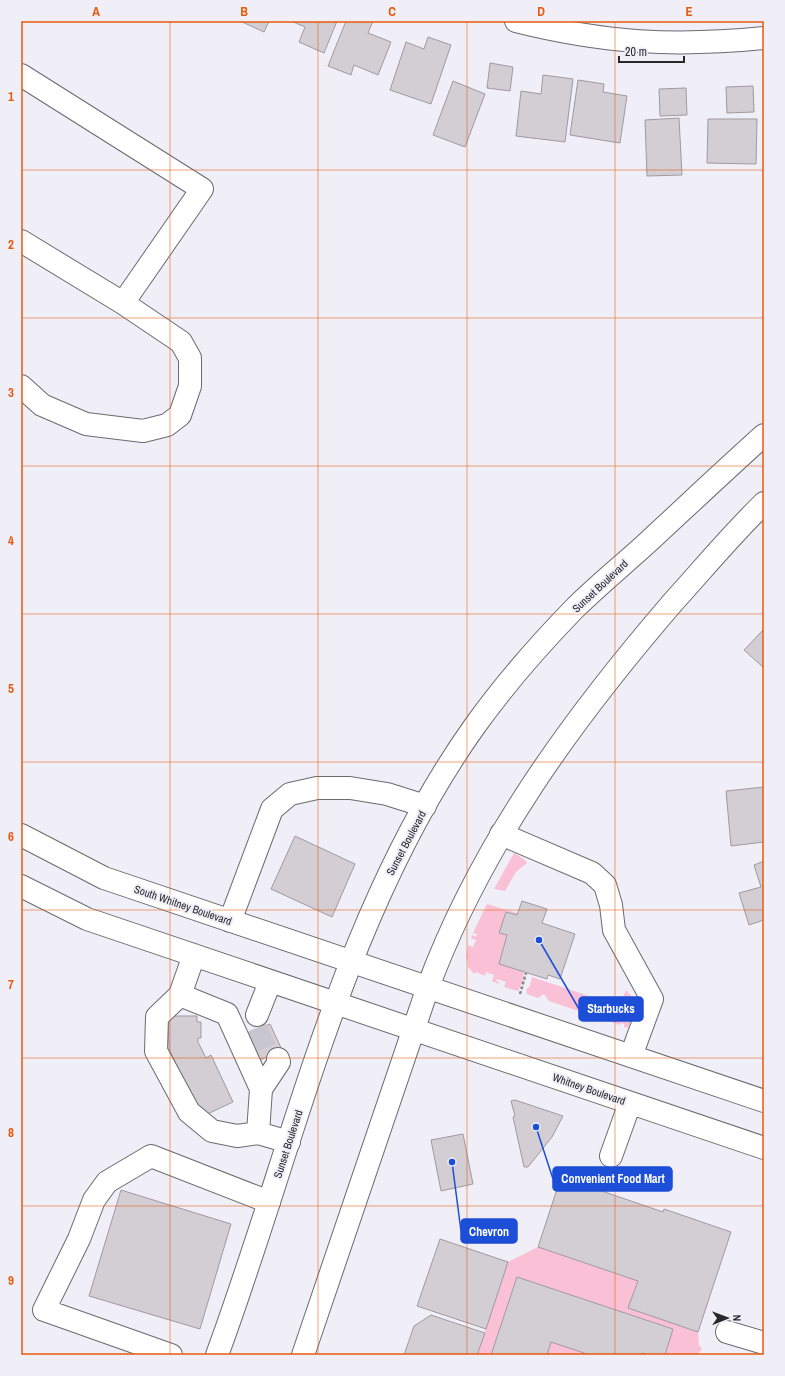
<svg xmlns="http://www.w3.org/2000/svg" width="785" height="1376" font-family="'Archivo Narrow',sans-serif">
  <rect width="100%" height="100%" fill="#f0eff8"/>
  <path fill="#fac0d5" d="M514,853l10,6 3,4 -11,9 -11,19 -11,-2z
    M487,904l30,9v2l-11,-3 -7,21 8,2 -8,29 25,8 -2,11 -4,8 -14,-4 2,-5 -9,-3 -1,2 3,1v2l-7,-3 2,-6 -8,-3 -1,4 -9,-4 -2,2 -6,-7v-8h-2l2,-14 5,2 3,-7 -5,-2 1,-3 4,2 1,-3 -4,-1z
    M532,977l87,29 7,-16 12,14 -10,24 -4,-1v-3l-3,-1 -1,2 -71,-24 -5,-7 -6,4 -11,-4 -1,-4 4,-4z
    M538,1247l100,34 -9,27 69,24 1,13 3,4 -5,6h-32l8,-26 -156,-52 -26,78h-14l31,-93z
    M551,1342l39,13h-43z"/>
  <path fill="#d3cdd4" stroke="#9f99a0" d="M240,21h29l-5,11z
    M291,21h46l-13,32 -25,-11 6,-15z
    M346,21h27l-5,12 23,9 -13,33 -24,-10 -3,10 -23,-9z
    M428,37l23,8 -20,59 -41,-14 16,-48 18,7z
    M490,63l23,4 -3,24 -23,-3z
    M543,75l30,4 -8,63 -49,-6 5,-45 20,3z
    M578,80l26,4 -1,8 24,4 -7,47 -50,-8z
    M453,81l32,13 -20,53 -32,-12z
    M753,86l1,26 -27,1 -1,-26z
    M686,88l1,27 -27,1 -1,-27z
    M679,118l3,57 -35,1 -2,-56z
    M708,119h49l-1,45 -49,-1z
    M764,629v39l-20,-18z
    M764,787v55l-33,4 -5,-55z
    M295,836l60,28 -23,53 -61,-28z
    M764,861v59l-15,5 -10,-32 22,-6 -7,-22z
    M522,901l25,8 -5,14 33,11 -15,45 -12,-4 -1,4 -48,-15 8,-29 -8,-2 7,-21 11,3z
    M168,1016h29v6h4v16h-3v4l8,16 5,-3 22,47 -32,15 -32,-68z
    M270,1024l12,26 -22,10 -12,-26z
    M515,1100l48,16 -11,21 -24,30h-4l-11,-50 2,-1 -4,-15z
    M463,1134l10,50 -32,7 -10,-51z
    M561,1177l102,35 1,-3 67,23 -33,100 -70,-24 10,-27 -100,-34z
    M121,1190l110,34 -31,105 -111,-33z
    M440,1239l68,23 -22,67 -69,-23z
    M517,1277l156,52 -8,26h-17l-6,-2v2h-52l-39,-13 -4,13h-56z
    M431,1315l54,18 -8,22h-73l10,-29z"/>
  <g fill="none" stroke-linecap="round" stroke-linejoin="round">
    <path stroke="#c8c7cf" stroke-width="22" stroke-dasharray="22 11" stroke-linecap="butt" d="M256,1028l12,26"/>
    <defs>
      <path id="minor" d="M516,21c88,22 158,26 248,17
        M21,75l181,114 -79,114
        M21,241l102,62 58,39 9,16v28l-10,29 -13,10 -24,6 -57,-7 -44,-19 -21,-19
        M501,834l91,39 13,12 6,20 3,25 38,69 -21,57
        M21,835l83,43 660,223
        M21,886l66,33 677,229
        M230,921l42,-112 18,-15 27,-6h33l37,6 38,12
        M194,955l-14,40 -23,22 -1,34 33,61 23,19 25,5 21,-3 31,9
        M180,995l47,19 34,75 -3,44
        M257,1015l13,-33
        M261,1089l18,-27 -1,-3
        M611,1156l19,-53
        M727,1332l37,11
        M171,1355l-127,-45 35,-71 15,-39 13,-18 44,-26 118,46"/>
      <path id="major" d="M217,1355c78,-211 125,-442 257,-628 30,-42 64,-81 100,-118 23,-23 49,-44 73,-66 39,-36 78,-73 117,-108
        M303,1355l125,-368c54,-145 146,-270 246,-386 30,-33 58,-67 90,-98"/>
    </defs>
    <use href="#minor" stroke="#6a6a71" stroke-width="24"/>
    <use href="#major" stroke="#6a6a71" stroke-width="24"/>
    <path stroke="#85848a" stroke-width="2.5" stroke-dasharray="3 2" stroke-linecap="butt" d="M520,994l6,-21"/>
    <use href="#minor" stroke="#fff" stroke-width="22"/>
    <use href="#major" stroke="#fff" stroke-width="22"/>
  </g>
  <path fill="none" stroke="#e8590c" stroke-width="1" stroke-opacity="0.55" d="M170,21v1334M318,21v1334M467,21v1334M615,21v1334M21,170h743M21,318h743M21,466h743M21,614h743M21,762h743M21,910h743M21,1058h743M21,1206h743"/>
  <g text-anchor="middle" stroke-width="4" stroke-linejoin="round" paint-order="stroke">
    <g font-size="11" fill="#28282b" stroke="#f0eff8">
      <text transform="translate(600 586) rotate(-43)" y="4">Sunset Boulevard</text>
      <text transform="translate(406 843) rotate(-62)" y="4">Sunset Boulevard</text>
      <text transform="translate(183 905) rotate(19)" y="4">South Whitney Boulevard</text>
      <text transform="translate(589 1089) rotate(19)" y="4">Whitney Boulevard</text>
      <text transform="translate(288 1144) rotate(-72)" y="4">Sunset Boulevard</text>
    </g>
  </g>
  <path fill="none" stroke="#1d4ed8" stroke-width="1.5" d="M539 940L579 1009M536 1127L553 1179M452 1162L461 1231"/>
  <g fill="#1d4ed8" stroke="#f0eff8" stroke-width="1.5">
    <circle cx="539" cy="940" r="4"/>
    <circle cx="536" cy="1127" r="4"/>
    <circle cx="452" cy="1162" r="4"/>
  </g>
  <g fill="#1d4ed8" stroke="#1d4ed8" stroke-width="1.5">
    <rect x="579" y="997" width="64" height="24" rx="4"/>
    <rect x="553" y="1167" width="119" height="24" rx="4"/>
    <rect x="461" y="1219" width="56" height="24" rx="4"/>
  </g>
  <g font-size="12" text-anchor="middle" font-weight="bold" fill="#fff">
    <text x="611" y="1013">Starbucks</text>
    <text x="613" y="1183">Convenient Food Mart</text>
    <text x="489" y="1236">Chevron</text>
  </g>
  <rect width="785" height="1376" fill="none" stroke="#f0eff8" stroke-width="44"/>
  <g transform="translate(727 1318) rotate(89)" stroke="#f0eff8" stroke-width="3" paint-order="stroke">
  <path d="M0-3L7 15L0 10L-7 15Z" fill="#28282b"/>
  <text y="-6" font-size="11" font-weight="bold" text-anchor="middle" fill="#28282b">N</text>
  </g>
  <path d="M619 56v6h65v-6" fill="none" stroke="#28282b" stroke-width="2"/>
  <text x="625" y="56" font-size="12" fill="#28282b" stroke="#f0eff8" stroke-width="3" paint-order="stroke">20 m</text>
  <rect x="22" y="22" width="741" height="1332" fill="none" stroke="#e8590c" stroke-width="1.5"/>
  <g font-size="13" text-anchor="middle" font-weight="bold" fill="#e8590c">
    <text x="96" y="16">A</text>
    <text x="244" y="16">B</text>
    <text x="392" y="16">C</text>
    <text x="541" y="16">D</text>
    <text x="689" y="16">E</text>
    <text x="11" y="101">1</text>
    <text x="11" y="249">2</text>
    <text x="11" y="397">3</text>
    <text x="11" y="545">4</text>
    <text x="11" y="693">5</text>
    <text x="11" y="841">6</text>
    <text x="11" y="989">7</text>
    <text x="11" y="1137">8</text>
    <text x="11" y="1285">9</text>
  </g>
</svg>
